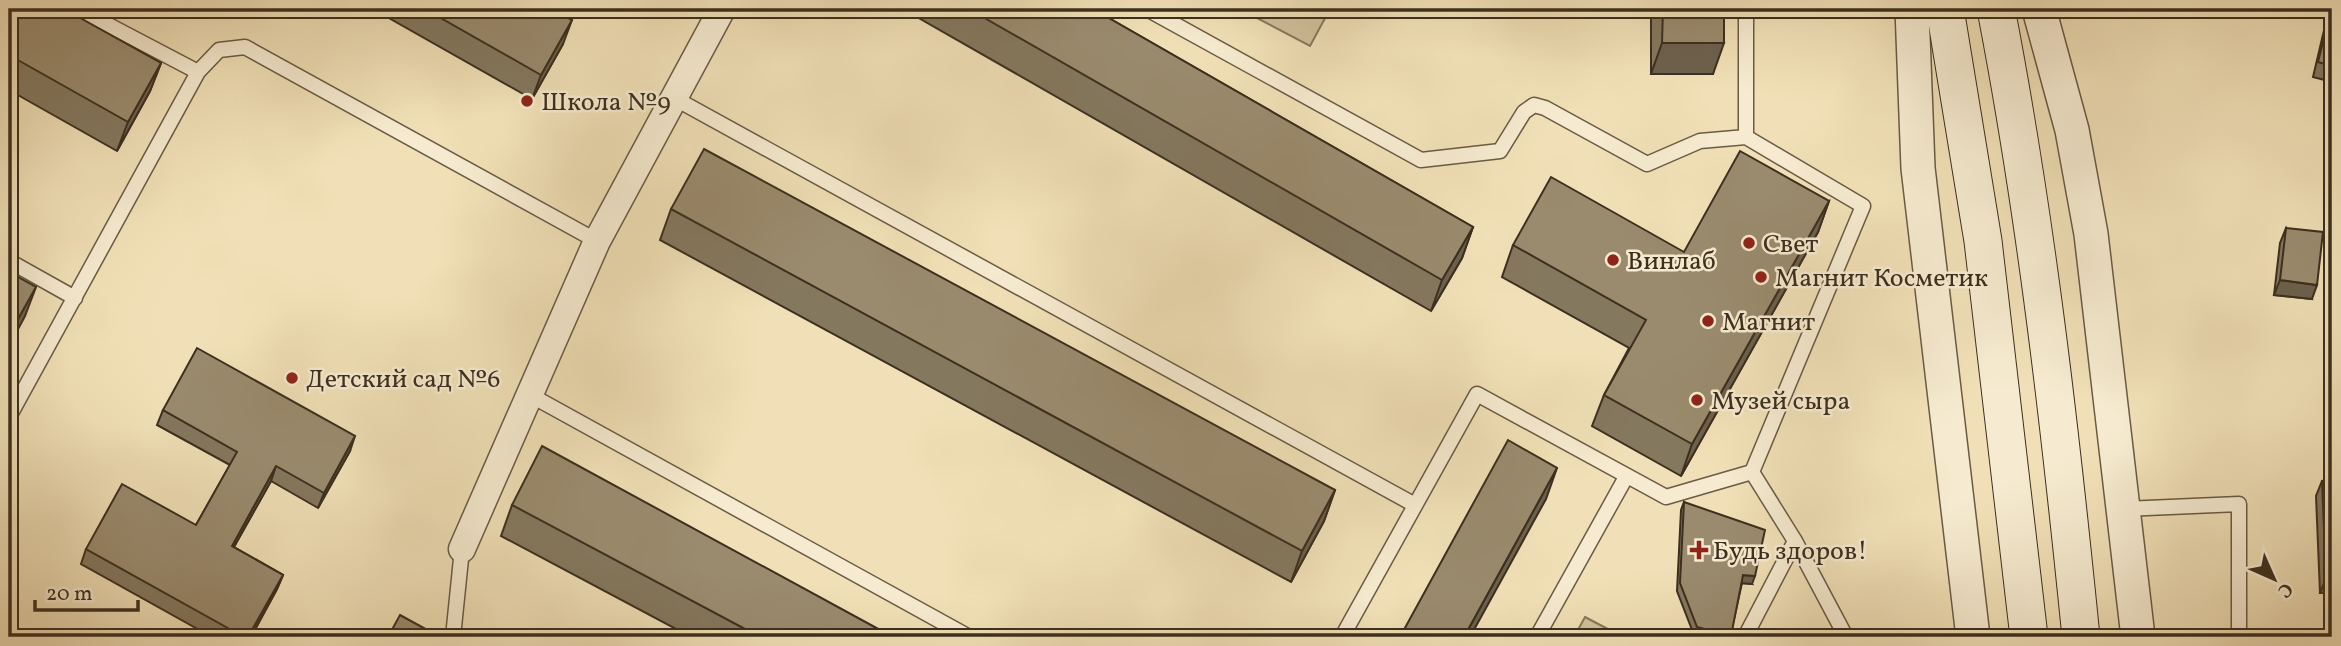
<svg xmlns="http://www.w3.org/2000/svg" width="2341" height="646" font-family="Vollkorn,serif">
  <rect width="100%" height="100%" fill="#f1e0b7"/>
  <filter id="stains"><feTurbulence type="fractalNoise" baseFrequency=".00286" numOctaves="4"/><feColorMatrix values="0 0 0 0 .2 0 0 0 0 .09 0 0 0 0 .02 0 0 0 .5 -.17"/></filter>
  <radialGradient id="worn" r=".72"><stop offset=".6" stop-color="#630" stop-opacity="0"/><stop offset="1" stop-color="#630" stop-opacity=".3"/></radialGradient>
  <path fill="#d2c29d" stroke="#87785e" stroke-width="2" d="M1240,9h90l-20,37z
    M1432,9h54c-16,15 -36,5 -54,0z
    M1585,617l38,20h-49z"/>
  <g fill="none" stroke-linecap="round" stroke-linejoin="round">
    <defs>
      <path id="service" d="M78,9l120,63
        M1147,9l274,151 79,-9 24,-39 10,-7 11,3 102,56 53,-23 46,-4 117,69 -111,266
        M674,98l741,407
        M1746,137v-128
        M9,261l66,37
        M532,396l437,241
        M9,417l189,-345 21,-22 26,-3 352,194
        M1752,472l43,69 51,96
        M2124,509l115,-5v133
        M453,637l9,-88
        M1342,637l135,-243 189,103 86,-25
        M1537,637l89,-160
        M1745,637l50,-96"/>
      <path id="minor" d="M462,549l135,-308 125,-232"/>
      <path id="tertiary" d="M1912,9l6,159 55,469
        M2039,9l33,121 19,104 47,403"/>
      <path id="secondary" d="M1945,9l38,232 46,396
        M1996,9c40,207 64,418 85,628"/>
    </defs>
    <use href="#service" stroke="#695b45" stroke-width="17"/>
    <use href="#minor" stroke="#695b45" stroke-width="29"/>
    <use href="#tertiary" stroke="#695b45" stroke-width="36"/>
    <use href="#secondary" stroke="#3c2f1f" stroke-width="39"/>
    <use href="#service" stroke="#f6ebd0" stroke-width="14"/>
    <use href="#minor" stroke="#f6ebd0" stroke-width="26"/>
    <use href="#tertiary" stroke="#f6ebd0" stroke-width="33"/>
    <use href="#secondary" stroke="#f6ebd0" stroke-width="37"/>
  </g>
  <path fill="#84785f" stroke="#3c2f1f" stroke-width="2" d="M9,9l152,54 -11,28 -33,60 -108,-61z
    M373,9h179l11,35 -31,55z
    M903,9h190l380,218 -11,31 -31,53z
    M1651,9h73l-11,65h-62z
    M2329,9h3v73l-19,-5z
    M1829,201l-11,31 -137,244 -89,-50 12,-31 25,-47 -127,-71 11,-32 171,7z
    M671,209l664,281 -11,31 -33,61 -631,-342z
    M2286,228l26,71 -38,-4 6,-52z
    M163,410l187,41 -32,57 -47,-27 -37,66 49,28 -6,14 -26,48h-39l-131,-73 5,-15 110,-24 34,-60 -73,-40z
    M2332,480v113h-12l-4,-97 6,-15z
    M1684,502l68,82 -10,-1 -12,54h-27l-9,-2 -17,-44 4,-81z
    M512,505l381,132h-202l-190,-101z"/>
  <path fill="#6c614d" stroke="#3c2f1f" stroke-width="2" d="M572,20l-9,24 -31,55 9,-24z
    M1662,43h62l-11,31h-62z
    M161,63l-11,28 -33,60 11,-29z
    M1829,201l-11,31 -137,244 11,-32z
    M1473,227l-11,31 -31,53 11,-31z
    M2280,280l37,5 -5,14 -38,-4z
    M36,287l-11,29 -16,30v-11z
    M355,436l-5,15 -32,57 6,-15z
    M276,466l-5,15 -45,80 6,-15z
    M1557,468l-11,31 -76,138h-6z
    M1335,490l-11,31 -33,61 11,-31z
    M283,575l-6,14 -26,48h-3z
    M1743,575l12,1 -3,8 -12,-1z
    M2326,578h6v15h-12z"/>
  <path fill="#9a8b6e" stroke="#3c2f1f" stroke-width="2" d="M9,9h55l97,54 -33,59 -119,-67z
    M425,9h127l20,11 -31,55z
    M969,9h124l380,218 -31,53z
    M1663,9h61v34h-62z
    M2331,9h1v57l-14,-4z
    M704,149l631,341 -33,61 -631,-342z
    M1740,151l89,50 -137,243 -88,-49 42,-75 -133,-75 38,-68 133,75z
    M2286,228l37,4 -6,53 -37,-5z
    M9,272l27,15 -27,48z
    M197,348l158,88 -31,57 -48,-27 -44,80 51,29 -35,62h-4l-158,-88 36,-65 74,41 41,-73 -74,-42z
    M1508,440l49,28 -93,169h-64z
    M542,446l351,191h-133l-248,-132z
    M2332,480v98h-6l-4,-97z
    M1684,502l81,28 -10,46 -12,-1 -12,61 -34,-9 -17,-44z
    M400,615l40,22h-52z"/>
  <g fill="#8f2418" stroke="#f6ebd0" stroke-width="2.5">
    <circle cx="527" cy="101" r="7"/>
    <circle cx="1749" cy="243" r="7"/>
    <circle cx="1613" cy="260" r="7"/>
    <circle cx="1761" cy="277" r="7"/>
    <circle cx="1708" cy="321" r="7"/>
    <circle cx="292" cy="378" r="7"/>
    <circle cx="1697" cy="400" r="7"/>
    <path d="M1695.5 539.5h7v7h7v7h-7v7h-7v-7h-7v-7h7z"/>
  </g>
  <g text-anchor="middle" stroke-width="5" stroke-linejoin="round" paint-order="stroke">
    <g font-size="26" fill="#3c2f1f" stroke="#f6ebd0" text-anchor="start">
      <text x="541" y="110">Школа №9</text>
      <text x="1763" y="252">Свет</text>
      <text x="1627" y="269">Винлаб</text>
      <text x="1775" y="286">Магнит Косметик</text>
      <text x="1722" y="330">Магнит</text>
      <text x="306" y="387">Детский сад №6</text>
      <text x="1711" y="409">Музей сыра</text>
      <text x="1713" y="559">Будь здоров!</text>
    </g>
  </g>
  <rect width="2341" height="646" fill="none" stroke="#f1e0b7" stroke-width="35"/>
  <rect x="10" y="10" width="2320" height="625" fill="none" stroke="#3c2f1f" stroke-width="3.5"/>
  <rect x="18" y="18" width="2306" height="611" fill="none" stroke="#3c2f1f" stroke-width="2"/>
  <g transform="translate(2274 579) rotate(135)" stroke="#f6ebd0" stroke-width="5" paint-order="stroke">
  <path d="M0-5L12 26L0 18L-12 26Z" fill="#3c2f1f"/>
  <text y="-10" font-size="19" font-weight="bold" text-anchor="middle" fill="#3c2f1f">С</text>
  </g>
  <path d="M35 600v10h103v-10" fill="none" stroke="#3c2f1f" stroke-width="3.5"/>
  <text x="46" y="600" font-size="21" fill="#3c2f1f" stroke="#f6ebd0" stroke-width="5" paint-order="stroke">20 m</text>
  <rect width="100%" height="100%" filter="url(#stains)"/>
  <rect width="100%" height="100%" fill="url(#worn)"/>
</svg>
